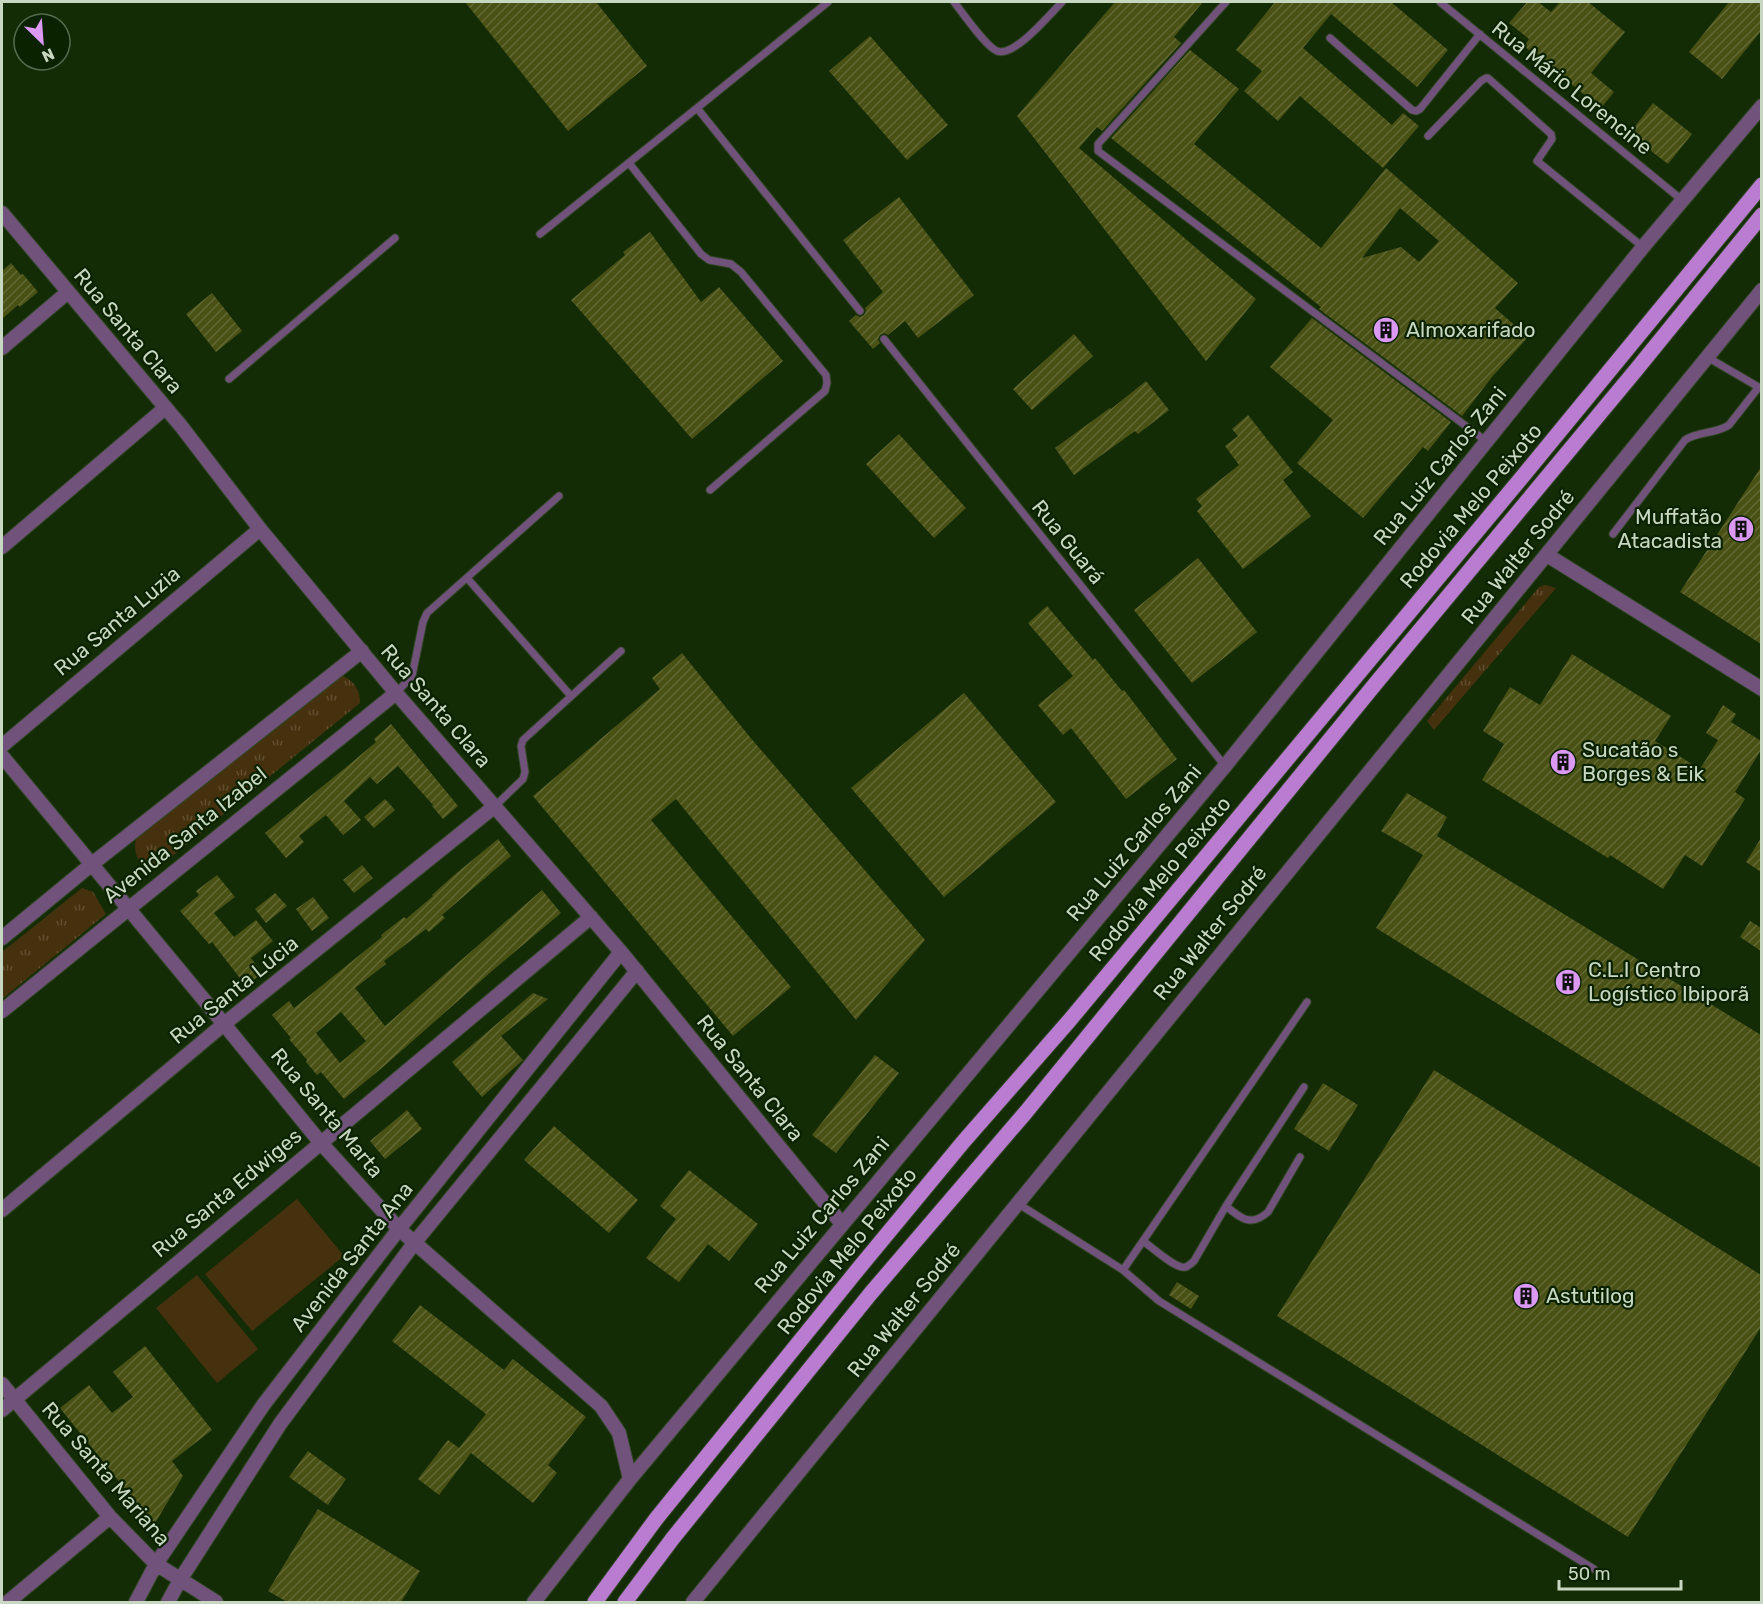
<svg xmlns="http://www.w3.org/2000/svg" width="1763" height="1604" font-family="Rubik,sans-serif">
  <defs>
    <pattern id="grass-tufts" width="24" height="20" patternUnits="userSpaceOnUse" patternTransform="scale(1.5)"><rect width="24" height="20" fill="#46310e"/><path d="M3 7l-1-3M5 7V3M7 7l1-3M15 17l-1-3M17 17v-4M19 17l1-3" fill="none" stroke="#5f4e2f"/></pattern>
    <pattern id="building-hatch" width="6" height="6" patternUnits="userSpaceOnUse" patternTransform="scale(1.5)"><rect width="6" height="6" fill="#495115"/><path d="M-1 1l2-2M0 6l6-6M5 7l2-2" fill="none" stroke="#626935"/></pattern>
  </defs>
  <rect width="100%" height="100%" fill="#142c06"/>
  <path fill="url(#grass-tufts)" d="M1545,585l11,3 -122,142 -7,-9 112,-134z
    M343,676c12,6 17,14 17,27l-205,167c-17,-4 -22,-15 -19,-32l198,-161z
    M82,888l11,4 13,22 -104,85v-47z"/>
  <path fill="#46310e" d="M297,1199l47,57 -92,75 -47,-57z
    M197,1275l61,74 -41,34 -61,-75z"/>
  <path fill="url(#building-hatch)" fill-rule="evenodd" d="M465,2h131l51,64 -79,65z
    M1115,2h88l-29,35 7,6 -79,88 -5,-4 -18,21 177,151 -50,62 -189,-245z
    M1275,2h116l57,48 -31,37 -86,-73 -28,34 89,77 11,-12 16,13 -36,42 -83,-72 -22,25 -34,-30 18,-20 -26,-21z
    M1527,2h11l13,10 9,-10h28l37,30 -34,41 23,19 -13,16 -77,-62 5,-7 -20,-16z
    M1729,2h32v29l-39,48 -33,-27z
    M870,36l78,89 -41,35 -78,-89z
    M1190,50l49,39 -45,55 127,104 65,-80 132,115 -23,25 33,29 -36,40 -30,39 -143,-107 2,-2 -210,-169zM1400,208l39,33 -20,21 -18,-15 -39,11z
    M1653,103l39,31 -24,30 -39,-30z
    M899,197l75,98 -56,43 -13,-17 -17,14 -4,-2 -4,2 -2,4 2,4 -7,6 -24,-28 7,-6 4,2 4,-2 2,-4 -1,-3 18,-16 -40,-52z
    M650,232l51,70 18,-15 64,74 -91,78 -121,-139 54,-45 -2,-3z
    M11,263l10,12 2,-1 15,18 -18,15 -2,-2 -16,14v-48z
    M212,293l30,38 -26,21 -30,-38z
    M1312,318l139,104 -23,29 -5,-4 -60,71 -66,-55 36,-43 -63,-53z
    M1074,334l19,22 -61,54 -19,-21z
    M1146,381l23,29 -31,24 -3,-3 -61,44 -19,-27 55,-40 1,1z
    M1248,415l45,57 -10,8 28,36 -68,53 -46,-58 5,-5 -6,-7 43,-34 -14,-19 13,-10 -6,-7z
    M899,434l67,74 -32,30 -68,-74z
    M1761,467v177l-81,-52z
    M1198,558l59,74 -65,51 -58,-73z
    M1047,606l46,54 2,-2 27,33 2,-1 53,69 -51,40 -55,-71 -8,7 -25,-30 35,-29 -45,-53z
    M682,653l67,83 176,204 -69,80 -180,-221 -25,21 140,167 -58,49 -200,-240 127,-107 -8,-11z
    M1572,654l99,62 -16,25 45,28 18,-29 -12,-7 17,-28 13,9 -5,8 30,19v9l-26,42 10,7 -43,67 -17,-11 -22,34 -53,-34 -2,3 -126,-78 22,-36 -21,-13 27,-44 30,18z
    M964,693l92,109 -112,95 -93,-109z
    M391,724l67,82 -15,13 -11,-13 1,-1 -35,-39 -21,18 -7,-7 -26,24 17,19 -18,15 -17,-20 -27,21 5,6 -18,16 -21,-25 85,-69 26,-22 -2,-3z
    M1407,793l40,24 -10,19 324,199v133l-385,-240 47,-73 -42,-24z
    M385,799l10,11 -21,18 -10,-11z
    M1761,838v34l-15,-10z
    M498,839l13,17 -69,59 3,3 -16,14 -3,-3 -42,32 2,3 -31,24 30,38 157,-136 19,23 -69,58 -109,96 -39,32 -23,-27 -4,3 -11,-13 1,-2 -18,-21 2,-1 -19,-23 17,-14 5,7 88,-71 -1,-2 23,-18 2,2 27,-23 -1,-1 21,-19zM341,1012l25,29 -26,22 -24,-30z
    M362,865l11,13 -19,15 -11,-13z
    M217,875l18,22 -21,16 20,24 22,-17 17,21 -22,17 11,15 -16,13 -34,-44 -3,2 -29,-33 19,-16 -3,-4z
    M275,893l12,13 -21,17 -11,-14z
    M313,897l16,21 -17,13 -16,-22z
    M1750,921l11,7v23l-21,-14z
    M533,993l15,6 -47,37 22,24 -41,37 -30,-35z
    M875,1055l24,18 -63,80 -24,-18z
    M1434,1070l327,205v52l-133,210 -351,-221z
    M1323,1083l35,22 -29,46 -35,-22z
    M407,1110l15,19 -37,30 -15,-18z
    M554,1126l84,74 -29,33 -85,-73z
    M689,1170l69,54 -29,37 -21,-17 -29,38 -33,-24 30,-39 -16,-13z
    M1177,1282l22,14 -8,13 -22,-14z
    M420,1305l84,65 9,-11 73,58 -38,48 9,8 -24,30 -62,-50 -32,42 -21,-16 30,-39 11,8 27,-34 -94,-73z
    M145,1346l67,84 -40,31 11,15 -29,49 -94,-117 29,-23 23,28 21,-16 -20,-25z
    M308,1451l38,28 -18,26 -39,-28z
    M318,1509l102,62 -19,31h-114l-19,-11z"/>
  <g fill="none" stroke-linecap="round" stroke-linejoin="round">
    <defs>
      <path id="lane" d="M828,2l-131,106 163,203
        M954,2c8,10 32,45 43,49 17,7 53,-37 65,-49
        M1226,2l-128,142v7l388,290
        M1440,2l242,198
        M1330,38l82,72 4,1 4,-2 60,-75
        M1428,136l53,-55 5,-3h2l63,56 1,5 -15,22 106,86
        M629,163l72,91 8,6 22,4 10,8 85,103 1,8 -2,8 -115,99
        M540,234l157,-126
        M884,339l341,427
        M1707,357l55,32
        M229,379l166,-141
        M1613,534l72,-94c13,-9 31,-6 44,-15l29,-37
        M467,578l104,118
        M396,693l16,-17 11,-54 4,-9 132,-117
        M495,806l28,-27 2,-7 -4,-26 2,-6 98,-89
        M1017,1203l106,67 36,31 435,268
        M1226,1206c15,13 25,21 42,6l32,-55
        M1143,1241c9,6 33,29 43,26 2,-1 6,-4 8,-6l32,-55 78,-119
        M1123,1270l184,-268"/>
      <path id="street" d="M2,213l179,213 79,103 136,164 225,259 221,272
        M2,348l66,-56
        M2,547l163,-139
        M1547,555l215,134
        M2,746l258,-217
        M2,756l222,268 96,118 79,87 202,177 18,27 11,46
        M2,938l90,-74 270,-213
        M2,1011l394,-318
        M2,1210l222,-186 271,-218
        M2,1384l108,133 46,47 60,38
        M2,1410l589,-493
        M8,1602l102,-85
        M136,1602l20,-38 108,-160 135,-175 222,-277
        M168,1602l12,-22 100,-156 135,-182 222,-271
        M534,1602l96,-123 595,-713 418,-519 119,-141
        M693,1602l1069,-1312"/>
      <path id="primary" d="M595,1602l61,-83 203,-251 105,-127 105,-120 294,-353 160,-192 239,-291
        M625,1602l48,-64 198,-245 155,-181 350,-429 260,-313 126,-155"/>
    </defs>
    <use href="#lane" stroke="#314724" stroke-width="9"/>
    <use href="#street" stroke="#314724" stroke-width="16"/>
    <use href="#primary" stroke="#314724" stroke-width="17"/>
    <use href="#lane" stroke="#70527b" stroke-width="7"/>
    <use href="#street" stroke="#70527b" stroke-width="14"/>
    <use href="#primary" stroke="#ba7cd1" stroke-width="15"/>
  </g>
  <defs>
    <symbol id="building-disc" viewBox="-11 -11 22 22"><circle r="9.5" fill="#dc99f4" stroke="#0a2200"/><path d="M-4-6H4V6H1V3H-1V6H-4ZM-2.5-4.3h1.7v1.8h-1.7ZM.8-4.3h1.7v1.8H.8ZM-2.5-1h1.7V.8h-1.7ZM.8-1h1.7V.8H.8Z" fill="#111"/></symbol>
  </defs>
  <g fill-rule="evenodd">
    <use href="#building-disc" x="1371" y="315" width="30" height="30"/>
    <use href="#building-disc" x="1726" y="514" width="30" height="30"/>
    <use href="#building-disc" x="1548" y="747" width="30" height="30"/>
    <use href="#building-disc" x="1553" y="967" width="30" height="30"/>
    <use href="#building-disc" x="1511" y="1281" width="30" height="30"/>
  </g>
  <g text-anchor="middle" stroke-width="4.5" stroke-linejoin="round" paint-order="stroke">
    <g font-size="21" fill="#c7d7c1" stroke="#0a2200">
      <text transform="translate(1572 88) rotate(39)" y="7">Rua Mário Lorencine</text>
      <text transform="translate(128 331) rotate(50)" y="7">Rua Santa Clara</text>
      <text transform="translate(1440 466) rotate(-51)" y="7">Rua Luiz Carlos Zani</text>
      <text transform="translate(1471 506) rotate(-50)" y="7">Rodovia Melo Peixoto</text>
      <text transform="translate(1068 542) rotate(51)" y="7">Rua Guará</text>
      <text transform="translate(1518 557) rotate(-51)" y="7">Rua Walter Sodré</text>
      <text transform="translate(117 621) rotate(-40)" y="7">Rua Santa Luzia</text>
      <text transform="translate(436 706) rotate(49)" y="7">Rua Santa Clara</text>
      <text transform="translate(185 835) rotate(-39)" y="7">Avenida Santa Izabel</text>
      <text transform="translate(1134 843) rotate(-50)" y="7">Rua Luiz Carlos Zani</text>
      <text transform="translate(1160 879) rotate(-50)" y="7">Rodovia Melo Peixoto</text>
      <text transform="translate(1210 933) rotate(-51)" y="7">Rua Walter Sodré</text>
      <text transform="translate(234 990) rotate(-39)" y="7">Rua Santa Lúcia</text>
      <text transform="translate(750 1078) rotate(51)" y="7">Rua Santa Clara</text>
      <text transform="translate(327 1113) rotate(50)" y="7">Rua Santa Marta</text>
      <text transform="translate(227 1193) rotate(-40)" y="7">Rua Santa Edwiges</text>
      <text transform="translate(822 1215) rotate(-50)" y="7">Rua Luiz Carlos Zani</text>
      <text transform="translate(847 1251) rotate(-51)" y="7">Rodovia Melo Peixoto</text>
      <text transform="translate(352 1257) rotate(-52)" y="7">Avenida Santa Ana</text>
      <text transform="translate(904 1310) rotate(-51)" y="7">Rua Walter Sodré</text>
      <text transform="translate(106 1474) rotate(49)" y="7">Rua Santa Mariana</text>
    </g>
    <g font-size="21" fill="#c7d7c1" stroke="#0a2200" text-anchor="start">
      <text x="1406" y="337">Almoxarifado</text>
      <text x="1722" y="524" text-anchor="end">Muffatão<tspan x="1722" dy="24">Atacadista</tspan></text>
      <text x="1582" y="757">Sucatão s<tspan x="1582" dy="24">Borges &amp; Eik</tspan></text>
      <text x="1588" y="977">C.L.I Centro<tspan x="1588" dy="24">Logístico Ibiporã</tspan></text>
      <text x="1546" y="1303">Astutilog</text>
    </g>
  </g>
  <rect width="1763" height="1604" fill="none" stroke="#c7d7c1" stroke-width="6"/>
  <g transform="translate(42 42) rotate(155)"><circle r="28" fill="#0a2200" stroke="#566a4d" stroke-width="1.5"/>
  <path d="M0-4.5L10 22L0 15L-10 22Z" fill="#dc99f4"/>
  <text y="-9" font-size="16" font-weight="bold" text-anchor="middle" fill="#c7d7c1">N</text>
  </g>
  <path d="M1559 1580v9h122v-9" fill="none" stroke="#c7d7c1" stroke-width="3"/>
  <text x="1568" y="1580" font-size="18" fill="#c7d7c1" stroke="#0a2200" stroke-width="4.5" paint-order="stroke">50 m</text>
</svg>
